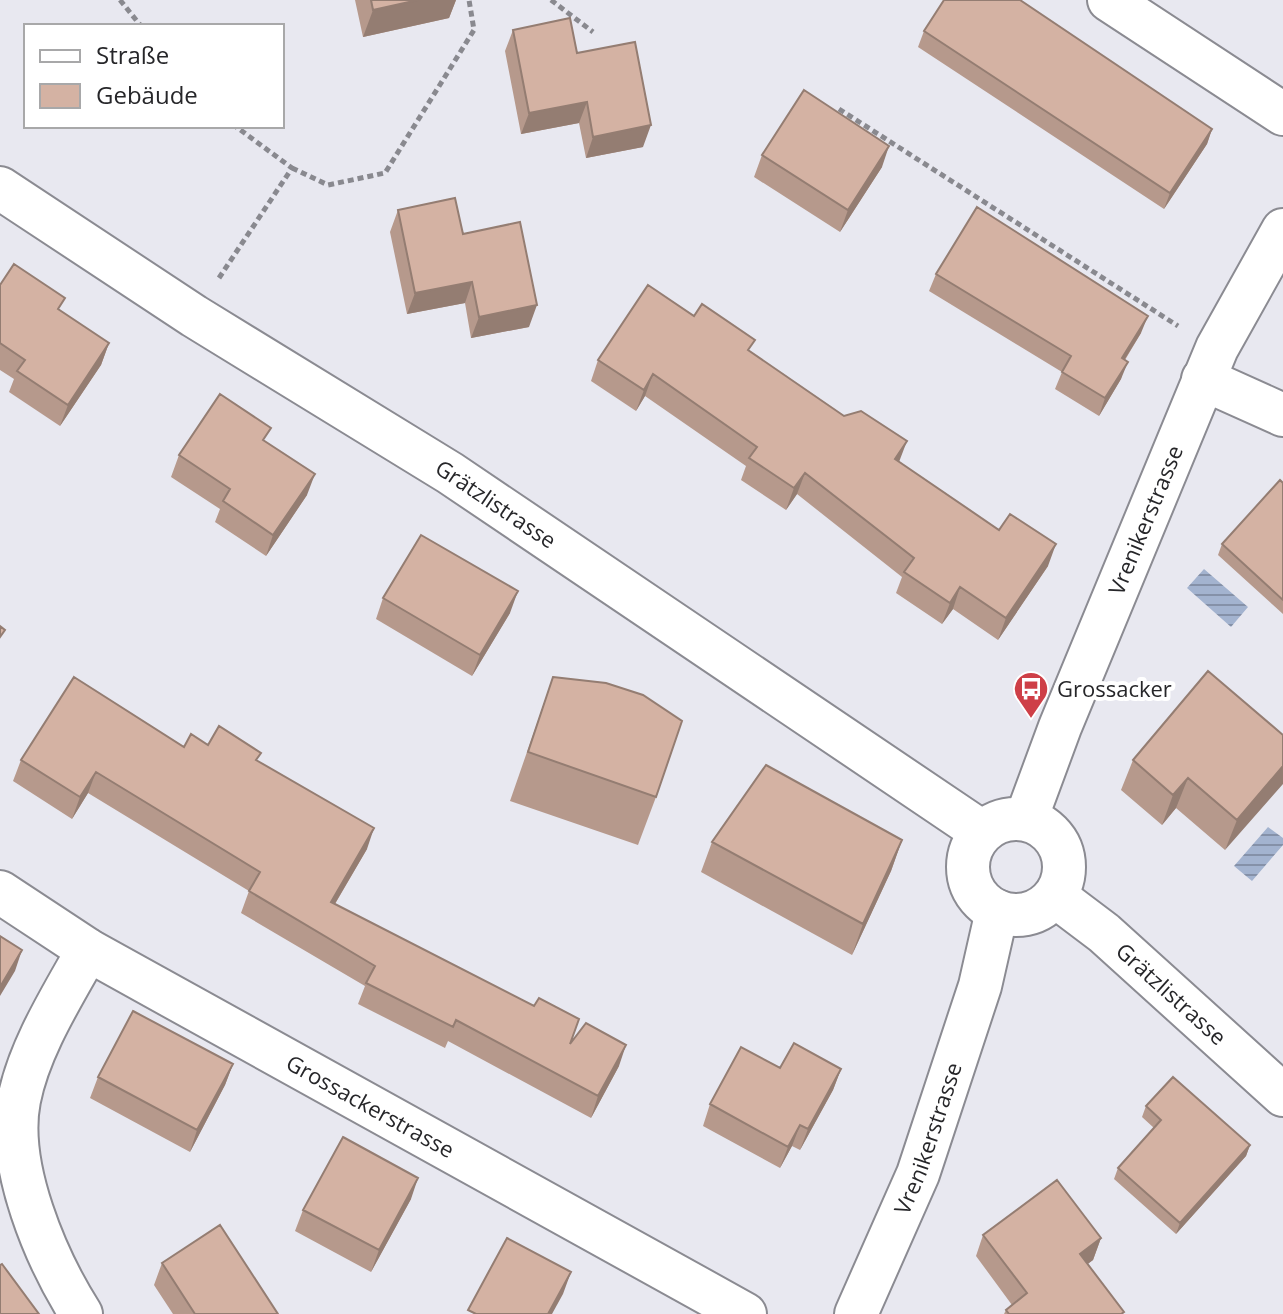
<svg xmlns="http://www.w3.org/2000/svg" width="1283" height="1314" font-family="'Open Sans',sans-serif">
  <defs>
    <pattern id="water-rules" width="6" height="5" patternUnits="userSpaceOnUse" patternTransform="scale(2)"><rect width="6" height="5" fill="#a3b3cf"/><path d="M0 2.5h6" fill="none" stroke="#8591a8"/></pattern>
  </defs>
  <rect width="100%" height="100%" fill="#e8e8f0"/>
  <path fill="url(#water-rules)" d="M1204,569l44,38 -17,20 -44,-39z
    M1268,827l15,11v7l-31,36 -18,-15z"/>
  <g fill="none" stroke-linecap="round" stroke-linejoin="round">
    <defs>
      <g id="minor">
        <path d="M1109,0l174,114"/>
        <path id="s1" d="M0,188l194,128 256,157 532,359"/>
        <path d="M1203,379l80,36"/>
        <circle cx="1016" cy="867" r="48"/>
        <path id="s2" d="M1026,819l34,-92 157,-379 66,-118"/>
        <path id="s3" d="M0,892l88,58 657,364"/>
        <path id="s4" d="M1055,896l49,37 179,162"/>
        <path d="M81,1314c-35,-55 -75,-148 -62,-214 10,-52 44,-105 69,-150"/>
        <path id="s5" d="M856,1314l62,-140 62,-188 17,-75"/>
      </g>
    </defs>
    <use href="#minor" stroke="#8b8b92" stroke-width="46"/>
    <path stroke="#89898f" stroke-width="5" stroke-dasharray="6 4" stroke-linecap="butt" d="M120,0l21,26
      M551,0l42,32
      M839,109l339,217
      M292,168l36,17 57,-12 89,-143 -5,-30
      M219,278l73,-110 -57,-42"/>
    <use href="#minor" stroke="#fff" stroke-width="42"/>
  </g>
  <path fill="#b6998c" d="M355,0h101l-7,18 -86,19z
    M513,30l64,23 66,94 -57,11 -7,-35 -58,11 -16,-83z
    M924,31l288,98 -5,15 -43,65 -246,-162z
    M762,155l120,12 -42,65 -86,-55z
    M398,210l65,24 66,93 -58,11 -6,-35 -58,11 -17,-82z
    M936,274l205,59 -16,27 -4,19 -22,37 -44,-27 7,-17 -133,-81z
    M0,285l60,26 49,32 -8,22 -41,61 -51,-34 5,-13 -14,-9z
    M694,316l56,36 149,110 149,104 -50,74 -45,-31 -11,15 -46,-31 6,-16 -105,-83 -11,16 -45,-30 5,-14 -101,-70 -9,15 -45,-30 7,-21z
    M266,442l41,53 -41,61 -51,-34 5,-13 -49,-32 8,-22z
    M1283,483v131l-65,-59 4,-11z
    M383,598l127,15 -38,63 -96,-57z
    M553,677l103,120 -18,48 -128,-44z
    M1283,735l-58,115 -49,-42 -14,17 -41,-35 12,-30z
    M208,745l50,16 109,88 -32,55 235,140 49,22 -28,52 -143,-77 -3,7 -87,-44 7,-18 -124,-73 8,-22 -161,-98 -16,26 -59,-38 8,-21z
    M902,840l-11,31 -39,84 -151,-83 11,-30z
    M233,1064l-8,21 -35,67 -100,-54 8,-21z
    M780,1068l61,1 -8,21 -33,60 -8,-4 -12,22 -77,-42 7,-22z
    M1146,1106l104,39 -4,11 -70,78 -62,-55 4,-11 36,-40 -12,-11z
    M411,1199l-40,73 -76,-41 8,-21z
    M983,1235l118,3 -8,22 -6,4 37,48 -1,2h-119l2,-4 6,-5 -36,-49z
    M162,1263l116,51h-105l-19,-29z"/>
  <path fill="#947d72" d="M418,0h38l-7,18 -86,19 10,-27z
    M587,102l-8,21 -58,11 8,-21z
    M651,125l-8,22 -57,11 7,-21z
    M1212,129l-5,15 -43,65 6,-16z
    M889,146l-7,21 -42,65 8,-22z
    M472,282l-7,21 -58,11 8,-21z
    M537,305l-8,22 -58,11 8,-21z
    M1148,316l-7,17 -26,42 7,-17z
    M109,343l-8,22 -41,61 8,-21z
    M1128,362l-7,17 -22,37 6,-18z
    M653,374l-8,22 -9,15 8,-21z
    M907,441l-8,21 -4,-3z
    M805,473l-8,21 -11,16 8,-22z
    M315,474l-8,21 -41,61 7,-21z
    M1056,544l-8,22 -50,74 8,-22z
    M960,587l-7,22 -11,15 8,-21z
    M518,591l-8,22 -38,63 8,-21z
    M1283,766v18l-58,66 12,-30z
    M96,772l-8,21 -16,26 8,-22z
    M1188,778l-12,30 -14,17 11,-30z
    M374,828l-7,21 -44,75 8,-22z
    M902,840l-11,31 -39,84 11,-31z
    M22,950l-7,21 -15,25v-9z
    M626,1045l-7,21 -28,52 7,-22z
    M233,1064l-8,21 -35,67 7,-22z
    M841,1069l-8,21 -33,60 8,-21z
    M800,1125l-8,21 -12,22 8,-21z
    M1250,1145l-4,11 -70,78 4,-11z
    M418,1178l-7,21 -40,73 8,-22z
    M1101,1238l-8,22 -21,16 8,-22z
    M571,1272l-8,22 -11,20h-4z"/>
  <path fill="#d4b2a3" stroke="#947d72" stroke-width="2" d="M371,0h47l-45,10z
    M944,0h76l192,129 -42,64 -246,-162z
    M570,18l7,35 58,-11 16,83 -58,12 -6,-35 -58,11 -16,-83z
    M804,90l85,56 -41,64 -86,-55z
    M455,198l8,36 57,-12 17,83 -58,12 -7,-35 -57,11 -17,-83z
    M977,207l171,109 -26,42 6,4 -23,36 -43,-26 9,-16 -135,-82z
    M14,264l51,34 -7,11 51,34 -41,62 -51,-34 8,-11 -25,-17v-58z
    M648,285l46,31 8,-12 53,36 -7,10 96,66 17,-5 46,30 -12,18 104,71 11,-16 46,30 -50,74 -46,-31 -10,16 -46,-31 10,-14 -109,-85 -11,15 -45,-30 8,-11 -104,-73 -9,16 -46,-30z
    M220,394l51,34 -8,12 52,34 -42,61 -50,-34 7,-12 -51,-34z
    M1280,480l3,3v117l-61,-56z
    M421,535l97,56 -38,64 -97,-57z
    M0,626l5,4 -5,7z
    M1208,671l75,64v31l-46,54 -49,-42 -15,17 -40,-35z
    M74,677l110,70 7,-13 17,11 11,-19 42,27 -5,7 118,68 -43,74 203,104 5,-8 40,21 -9,25 16,-21 40,22 -28,51 -142,-76 -3,7 -87,-44 9,-17 -126,-75 11,-19 -164,-100 -16,25 -59,-37z
    M553,677l53,6 37,12 39,26 -26,76 -128,-45z
    M766,765l136,75 -39,84 -151,-82z
    M0,936l22,14 -22,37z
    M133,1011l100,53 -36,66 -99,-53z
    M794,1043l47,26 -33,60 -8,-4 -12,22 -78,-43 31,-57 39,21z
    M1173,1077l77,68 -70,78 -62,-55 43,-48 -15,-14z
    M343,1137l75,41 -39,72 -76,-40z
    M1057,1180l44,58 -21,16 44,58 -3,2h-112l-3,-4 21,-17 -44,-58z
    M220,1225l58,89h-83l-33,-51z
    M507,1238l64,34 -23,42h-72l-8,-4z
    M2,1264l37,50h-39v-49z"/>
  <defs>
    <symbol id="bus-pin" viewBox="-11 -11 22 30"><path d="M0 17L-7.5 6A9.5 9.5 0 1 1 7.5 6Z" fill="#ce3f47" stroke="#fff"/><path d="M-5-6H5V4H4V6H2V4H-2V6H-4V4H-5ZM-3.5-4V0h7V-4ZM-3.5 1.2v1.5H-2V1.2ZM2 1.2v1.5H3.5V1.2Z" fill="#fff"/></symbol>
  </defs>
  <g fill-rule="evenodd">
    <use href="#bus-pin" x="1011" y="669" width="40" height="54"/>
  </g>
  <g text-anchor="middle" stroke-width="8" stroke-linejoin="round" paint-order="stroke">
    <g font-size="22" fill="#262629" stroke="#fff">
      <text dy="8" stroke="none"><textPath href="#s1" startOffset="588">Grätzlistrasse</textPath></text>
      <text dy="8" stroke="none"><textPath href="#s2" startOffset="322">Vrenikerstrasse</textPath></text>
      <text dy="8" stroke="none"><textPath href="#s4" startOffset="152">Grätzlistrasse</textPath></text>
      <text dy="8" stroke="none"><textPath href="#s3" startOffset="428">Grossackerstrasse</textPath></text>
      <text dy="8" stroke="none"><textPath href="#s5" startOffset="190">Vrenikerstrasse</textPath></text>
    </g>
    <g font-size="22" fill="#262629" stroke="#fff" text-anchor="start">
      <text x="1057" y="697">Grossacker</text>
    </g>
  </g>
  <rect x="24" y="24" width="260" height="104" fill="#ffffff" stroke="#a8a8a9" stroke-width="2"/>
  <rect x="40" y="50" width="40" height="12" fill="#ffffff" stroke="#a8a8a9" stroke-width="2"/>
  <text x="96" y="64" font-size="24" fill="#262629">Straße</text>
  <rect x="40" y="84" width="40" height="24" fill="#d4b2a3" stroke="#a8a8a9" stroke-width="2"/>
  <text x="96" y="104" font-size="24" fill="#262629">Gebäude</text>
</svg>
